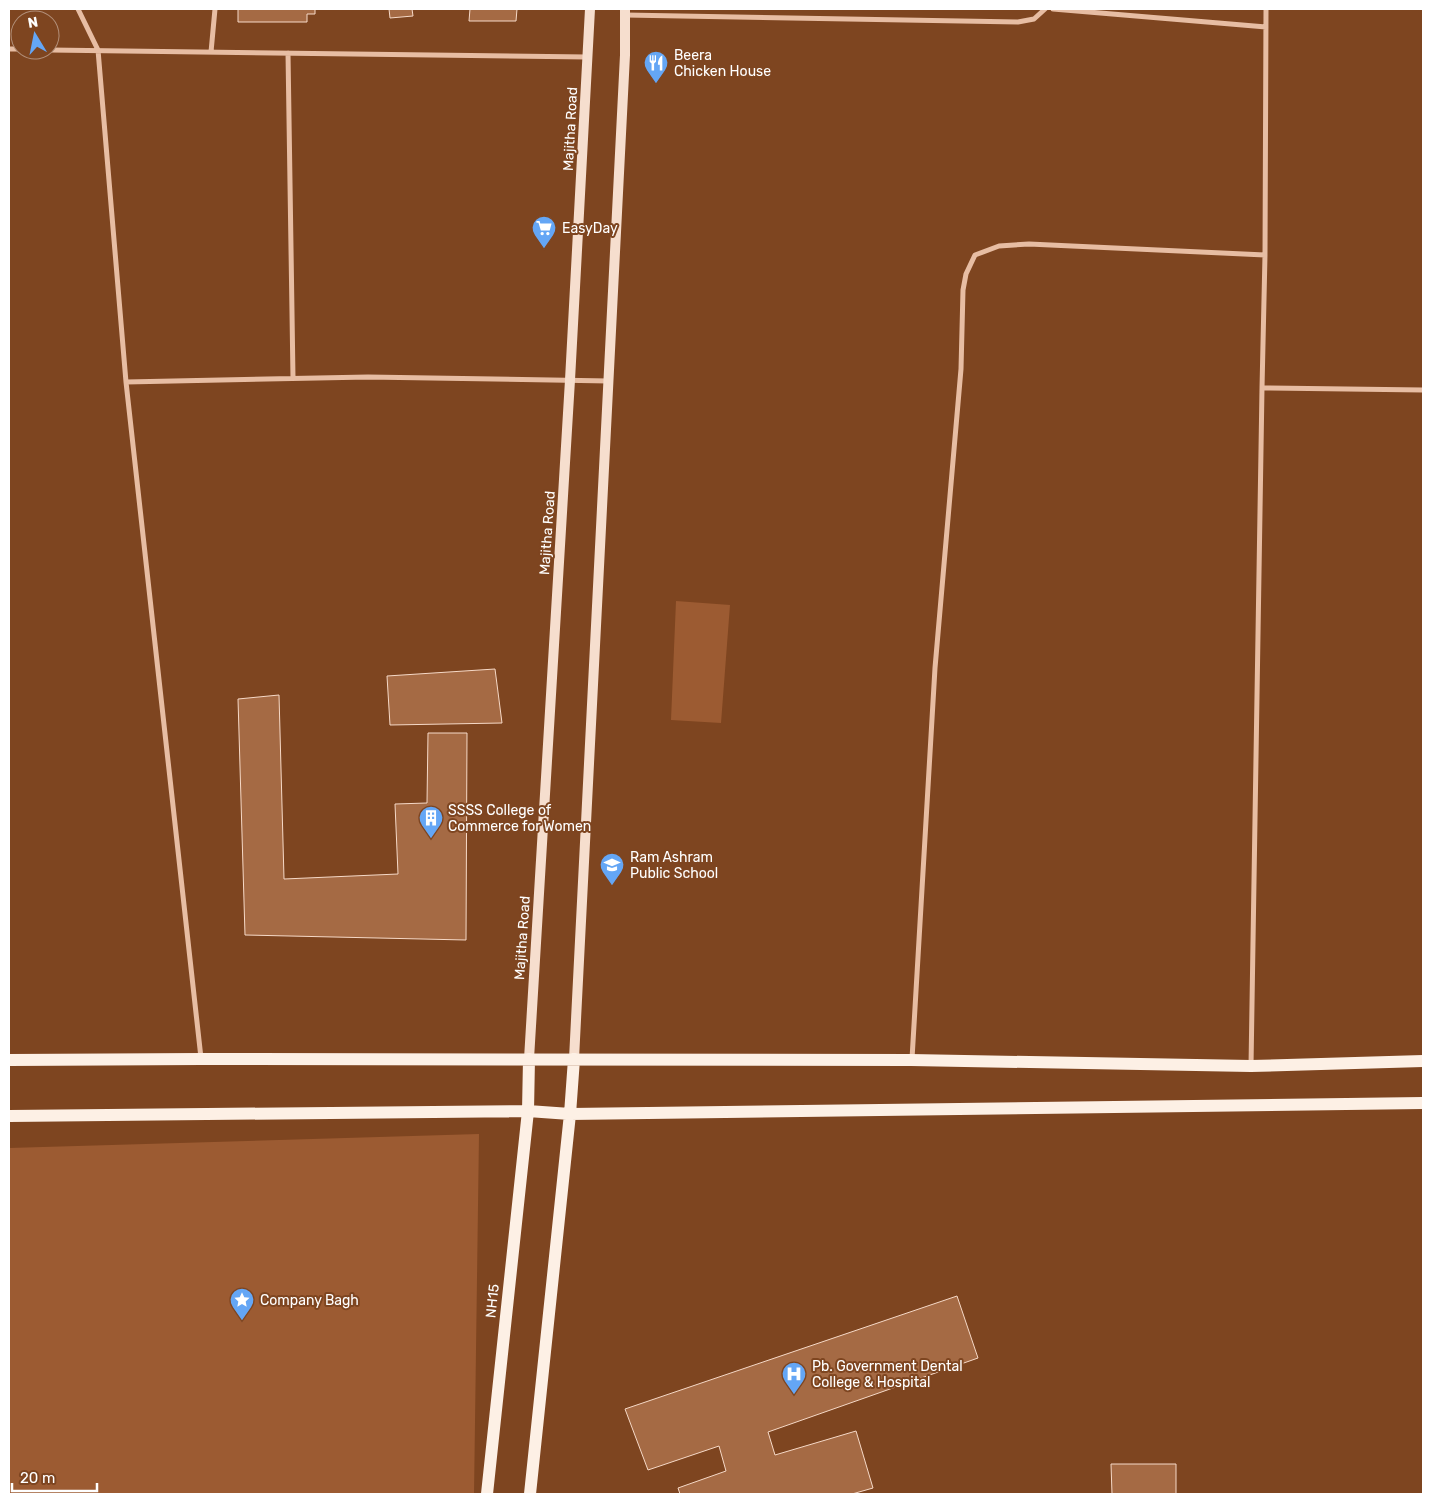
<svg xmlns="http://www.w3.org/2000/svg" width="1432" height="1503" font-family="Rubik,sans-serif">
  <rect width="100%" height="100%" fill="#7e4520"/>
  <path fill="#9c5b32" d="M676,601l54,4 -9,118 -50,-3z
    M479,1134l-5,360h-465v-346z"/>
  <path fill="#a56a44" stroke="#f6d9c7" d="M238,9h77v5h-8v8h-69z
    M389,9h23l1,7 -23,2z
    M470,9h47l-1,12h-47z
    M495,669l7,54 -112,2 -3,-49z
    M279,695l5,184 114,-5 -3,-70 32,-1 1,-70h39l-1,207 -221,-5 -7,-236z
    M957,1296l21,62 -210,74 7,23 81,-24 17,57 -21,6h-172l-2,-6 48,-17 -7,-25 -71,24 -23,-61z
    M1111,1464h65v30h-64z"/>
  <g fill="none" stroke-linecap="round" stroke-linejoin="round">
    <path stroke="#e7bda3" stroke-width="5" d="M78,9l20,41 28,332 75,676
      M1053,9l213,18
      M625,15l393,7 16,-3 11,-10
      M9,49h11
      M50,50l537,7
      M211,52l4,-43
      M288,53l5,325
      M126,382l242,-5 241,4
      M1262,388l3,-133 1,-246
      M912,1059l23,-391 26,-299 2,-79 3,-16 9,-19 24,-9 30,-2 236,11
      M1251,1066l11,-678 161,2"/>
    <path stroke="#f6dece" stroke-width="10" d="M529,1059l41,-679 20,-371
      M574,1059l51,-1004v-46"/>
    <path stroke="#fdf0e5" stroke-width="12" d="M9,1060l192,-1 710,1 340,6 172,-5
      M9,1116l519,-5 42,3 4,-55
      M487,1494l41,-383 1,-52
      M530,1494l40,-380 853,-11"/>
  </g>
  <defs>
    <symbol id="restaurant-pin" viewBox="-11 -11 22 30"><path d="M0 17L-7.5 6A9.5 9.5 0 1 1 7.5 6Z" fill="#64a6f5" stroke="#7e4520"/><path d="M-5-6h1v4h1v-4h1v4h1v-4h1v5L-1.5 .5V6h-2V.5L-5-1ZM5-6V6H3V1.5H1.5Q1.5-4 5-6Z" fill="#fff"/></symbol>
    <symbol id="supermarket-pin" viewBox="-11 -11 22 30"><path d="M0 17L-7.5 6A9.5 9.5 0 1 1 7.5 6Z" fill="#64a6f5" stroke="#7e4520"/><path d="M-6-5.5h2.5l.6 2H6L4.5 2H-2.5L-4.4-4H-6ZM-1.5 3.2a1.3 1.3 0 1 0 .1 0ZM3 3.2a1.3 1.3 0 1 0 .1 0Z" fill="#fff"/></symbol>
    <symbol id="building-pin" viewBox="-11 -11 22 30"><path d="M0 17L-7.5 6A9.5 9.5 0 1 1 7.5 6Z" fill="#64a6f5" stroke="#7e4520"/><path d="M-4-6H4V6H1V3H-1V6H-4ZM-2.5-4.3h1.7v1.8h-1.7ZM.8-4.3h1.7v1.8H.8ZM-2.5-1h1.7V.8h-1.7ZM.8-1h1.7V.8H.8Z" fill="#fff"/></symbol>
    <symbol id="school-pin" viewBox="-11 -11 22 30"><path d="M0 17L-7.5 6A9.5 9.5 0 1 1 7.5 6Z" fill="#64a6f5" stroke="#7e4520"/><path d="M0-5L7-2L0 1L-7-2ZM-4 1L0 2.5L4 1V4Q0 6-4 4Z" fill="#fff"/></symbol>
    <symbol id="sight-pin" viewBox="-11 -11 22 30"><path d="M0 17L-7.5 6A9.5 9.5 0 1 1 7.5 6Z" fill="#64a6f5" stroke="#7e4520"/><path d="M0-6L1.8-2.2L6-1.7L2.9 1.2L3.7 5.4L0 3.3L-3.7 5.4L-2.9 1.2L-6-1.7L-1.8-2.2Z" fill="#fff"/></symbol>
    <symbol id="hospital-pin" viewBox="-11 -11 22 30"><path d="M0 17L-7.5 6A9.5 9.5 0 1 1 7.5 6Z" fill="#64a6f5" stroke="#7e4520"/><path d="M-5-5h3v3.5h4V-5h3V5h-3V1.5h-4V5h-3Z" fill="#fff"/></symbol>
  </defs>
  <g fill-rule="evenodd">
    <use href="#restaurant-pin" x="642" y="49" width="28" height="38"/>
    <use href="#supermarket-pin" x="530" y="214" width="28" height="38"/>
    <use href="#building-pin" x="417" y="804" width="28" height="38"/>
    <use href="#school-pin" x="598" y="851" width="28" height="38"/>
    <use href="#sight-pin" x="228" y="1286" width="28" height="38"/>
    <use href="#hospital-pin" x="780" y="1360" width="28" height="38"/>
  </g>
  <g text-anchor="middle" stroke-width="4" stroke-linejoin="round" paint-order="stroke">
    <g font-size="14" fill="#fff" stroke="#7e4520" text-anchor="start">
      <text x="674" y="60">Beera<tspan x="674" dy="16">Chicken House</tspan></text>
      <text x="562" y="233">EasyDay</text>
      <text x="448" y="815">SSSS College of<tspan x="448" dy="16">Commerce for Women</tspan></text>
      <text x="630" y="862">Ram Ashram<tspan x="630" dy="16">Public School</tspan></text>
      <text x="260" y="1305">Company Bagh</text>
      <text x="812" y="1371">Pb. Government Dental<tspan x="812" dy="16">College &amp; Hospital</tspan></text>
    </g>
    <g font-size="14" fill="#fff" stroke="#7e4520">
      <text transform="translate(570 129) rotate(-87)" y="5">Majitha Road</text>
      <text transform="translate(547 533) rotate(-86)" y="5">Majitha Road</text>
      <text transform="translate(522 938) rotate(-86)" y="5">Majitha Road</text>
      <text transform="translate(492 1301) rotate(-84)" y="5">NH15</text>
    </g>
  </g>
  <rect width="1432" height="1503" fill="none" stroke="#ffffff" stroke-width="20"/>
  <g transform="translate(35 35) rotate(350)"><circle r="24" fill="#7e4520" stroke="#b28f79"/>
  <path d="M0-4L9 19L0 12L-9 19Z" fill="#64a6f5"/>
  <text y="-8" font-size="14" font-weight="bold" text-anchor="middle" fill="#ffffff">N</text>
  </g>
  <path d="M12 1483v8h85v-8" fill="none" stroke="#ffffff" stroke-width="2.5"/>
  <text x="20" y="1483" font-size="15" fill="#ffffff" stroke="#7e4520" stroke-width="4" paint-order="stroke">20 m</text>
</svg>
